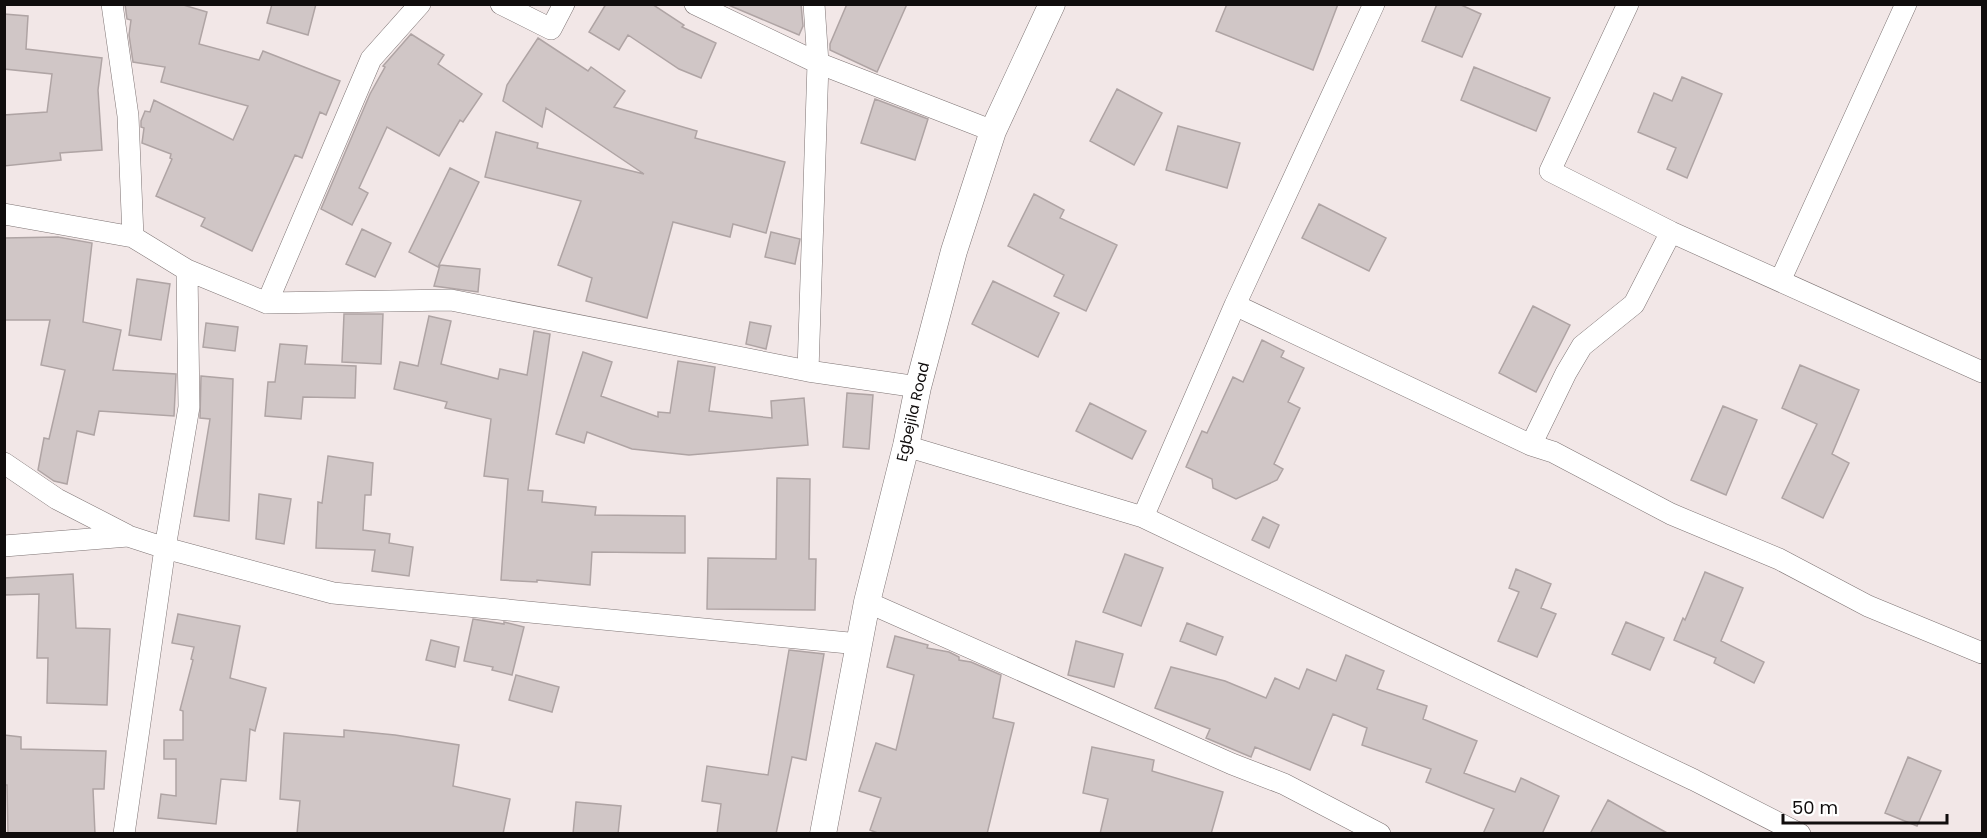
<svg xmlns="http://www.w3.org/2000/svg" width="1987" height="838" font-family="Poppins,sans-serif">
  <rect width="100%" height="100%" fill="#f2e7e7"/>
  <path fill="#d0c6c6" stroke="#afa4a4" stroke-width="1.5" d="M125,4h55l27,8 -8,32 60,16 4,-9 77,30 -14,34 -6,-3 -18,46 -7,-3 -43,96 -51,-25 4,-8 -49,-22 16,-37 -2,-1 1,-4 -29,-11 2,-15 -3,-1v-6l4,-10 5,1 4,-12 79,40 15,-34 -87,-24 4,-15 -32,-5 -4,-27 2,-15 -4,-1z
    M272,4h44l-8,31 -41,-12z
    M606,4h46l32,21 -2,2 34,16 -15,35 -22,-9 -51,-34 -9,15 -30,-18z
    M726,4h75l2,22 -4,9z
    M847,4h60l-30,68 -47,-22v-6z
    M1227,4h111l-25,66 -97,-39z
    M1437,4h22l22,10 -19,43 -40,-16z
    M4,14l24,2 -2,33 76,9 -4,32 4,60 -42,3 1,7 -57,6v-51l43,-3 5,-38 -48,-5z
    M411,34l33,21 -6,9 44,30 -19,28 -3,-2 -21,36 -52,-29 -28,61 9,5 -16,32 -31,-16 49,-115 15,-27 -2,-1z
    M538,38l50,33 3,-4 34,24 -11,16 83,24 -2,7 90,24 -19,71 -33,-9 -3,13 -57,-15 -26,96 -61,-17 6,-23 -34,-13 23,-64 -96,-24 11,-45 42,11 -1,5 107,26 -98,-66 -4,19 -39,-26 4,-16z
    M1474,67l76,31 -14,33 -75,-31z
    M1682,77l40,17 -35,84 -20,-9 9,-21 -38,-16 16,-39 18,8z
    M1117,89l45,24 -28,52 -44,-24z
    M875,99l53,20 -13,41 -54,-17z
    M1178,126l62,17 -13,45 -61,-18z
    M450,168l29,14 -41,85 -29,-15z
    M1034,194l30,16 -4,8 57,27 -31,66 -32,-15 10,-21 -56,-29z
    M1319,204l67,34 -17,33 -67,-33z
    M362,229l29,14 -16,34 -29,-13z
    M771,232l29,7 -5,25 -30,-7z
    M58,237l34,6 -9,79 38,8 -8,40 63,4 -2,42 -75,-5 -5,24 -17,-4 -10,53 -13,-3 -16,-11 6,-32 5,1 16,-69 -24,-5 9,-45h-46v-82z
    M440,265l40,4 -2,23 -44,-6z
    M137,279l33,5 -9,56 -32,-5z
    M993,281l66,32 -21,44 -66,-33z
    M1533,306l37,19 -34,67 -37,-19z
    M344,314h39l-2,50 -39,-2z
    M429,316l22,5 -10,43 57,15 2,-10 27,6 7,-44 16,3 -22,156 15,1 -1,11 54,5 -1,8 90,1v37l-93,-1 -2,33 -53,-5v2l-36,-2 7,-101 -24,-3 7,-57 -46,-11 2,-6 -53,-13 6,-27 18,4z
    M750,322l21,4 -5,23 -20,-5z
    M206,323l32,4 -3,24 -32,-4z
    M1262,340l22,11 -3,6 23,11 -16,34 12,6 -26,56 9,5 -6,11 -41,19 -23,-11 -1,-9 -26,-12 16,-36 5,2 26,-56 10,5z
    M280,344l27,2 -2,18 51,2 -1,32 -52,-1 -2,22 -36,-3 3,-34h7z
    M583,352l29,10 -11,34 57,21v-5l12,1 8,-52 37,6 -6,44 63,7 -1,-17 33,-3 4,47 -119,10 -57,-6 -45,-17 -3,11 -28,-9z
    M1800,365l59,25 -27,64 17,9 -26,55 -41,-20 35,-74 -35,-16z
    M201,376l32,3 -4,142 -35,-5 16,-97 -10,-1z
    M847,393l26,2 -4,54 -26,-2z
    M1090,403l56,28 -14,28 -56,-28z
    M1723,406l34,14 -31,75 -35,-15z
    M328,456l45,7 -2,32h-6l-2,35 27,4 -1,9 24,4 -4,29 -37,-5 3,-21 -59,-2 2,-46 4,1z
    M777,478l33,1 -1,80h7l-1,51 -108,-1 1,-51 68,1z
    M259,494l32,5 -7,45 -28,-5z
    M1263,517l16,8 -10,23 -17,-8z
    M1125,554l38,14 -22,58 -38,-14z
    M1516,569l35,15 -10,24 15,6 -19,43 -39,-16 21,-49 -10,-4z
    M1705,572l38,16 -22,53 43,21 -10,21 -40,-20 2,-5 -42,-18 9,-22 2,2z
    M73,574l3,54 34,1 -3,76 -60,-2 1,-45h-11l2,-64 -35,1v-17z
    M178,614l62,12 -10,52 36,10 -11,43 -5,-2 -4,52 -25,-2 -5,45 -58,-6 3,-24 15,2v-37h-12v-19h19v-29l-3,-1 13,-50 -2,-1 3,-12 -22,-4z
    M473,619l31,5v-2l20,5 -12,48 -20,-5 1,-3 -29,-6z
    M1626,622l38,16 -14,32 -38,-16z
    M1187,623l36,14 -7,18 -36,-14z
    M895,636l33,9 -1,3 22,4 10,5v3l12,2 30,13 -8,43 21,5 -27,111h-107l-10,-4 11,-32 -22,-7 17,-48 20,7 18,-75 -27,-8z
    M431,640l28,7 -4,20 -29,-7z
    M1076,641l47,13 -9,33 -46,-12z
    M789,650l35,4 -18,106 -14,-3 -16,77h-59l4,-30 -19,-3 5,-35 61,9z
    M1346,655l38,16 -7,18 50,17 -4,13 54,22 -13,32 51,19 6,-14 38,18 -17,38h-59l11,-25 -68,-27 5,-13 -69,-24 5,-17 -34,-14 -23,56 -55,-23 -4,10 -45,-19 4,-9 -55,-21 16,-41 54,14 41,17 9,-20 24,11 8,-20 29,12z
    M516,675l43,12 -7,25 -43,-12z
    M344,730l51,5 64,10 -6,41 57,13 -7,35h-206l3,-33 -20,-2 4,-66 60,4z
    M4,735l17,2v12l85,2 -2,38h-11l2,45h-87l-1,-49h-3z
    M1092,747l62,13 -2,11 71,21 -12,42h-111l8,-35 -25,-6z
    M1908,757l33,14 -24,55 -32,-13z
    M1608,800l30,17 31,17h-79z
    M576,802l45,4 -3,28h-45z"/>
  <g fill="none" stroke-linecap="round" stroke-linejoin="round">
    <defs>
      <path id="minor" d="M112,4l16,112 5,121 54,33 80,33 184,-3 357,71 110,16
        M501,4l50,25 13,-25
        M695,4l123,59 175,68
        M1628,4l-78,167 121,61 311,140
        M4,214l129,23
        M1780,281l126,-277
        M267,303l104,-244 49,-55
        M1235,305l296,140 35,-72 16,-27 52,-42 37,-72
        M808,371l10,-308 -4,-59
        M1531,445l22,7 118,62 108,45 89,47 114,47
        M906,446l237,71 551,263 106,54
        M4,463l53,36 70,36
        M1143,517l92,-212 139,-301
        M4,546l124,-10 37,12 168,45 526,51
        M867,602l365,162 52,20 96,50
        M124,834l41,-286 24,-141 -2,-137"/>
      <path id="tertiary" d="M823,834l44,-232 39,-156 12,-59 36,-136 39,-120 59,-127"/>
    </defs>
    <use href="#minor" stroke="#7e7474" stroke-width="22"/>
    <use href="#tertiary" stroke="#7e7474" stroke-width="27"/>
    <use href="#minor" stroke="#fff" stroke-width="21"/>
    <use href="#tertiary" stroke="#fff" stroke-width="26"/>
  </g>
  <g text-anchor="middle" stroke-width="4.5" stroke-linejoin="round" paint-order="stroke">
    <g font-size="15" fill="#100d0d" stroke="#fff">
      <text transform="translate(913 412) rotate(-77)" y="5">Egbejila Road</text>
    </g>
  </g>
  <rect width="1987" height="838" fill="none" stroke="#100d0d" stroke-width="12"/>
  <path d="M1783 814v9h164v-9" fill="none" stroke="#100d0d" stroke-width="3"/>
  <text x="1792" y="814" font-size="18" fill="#100d0d" stroke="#ffffff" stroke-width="4.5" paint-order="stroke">50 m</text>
</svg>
